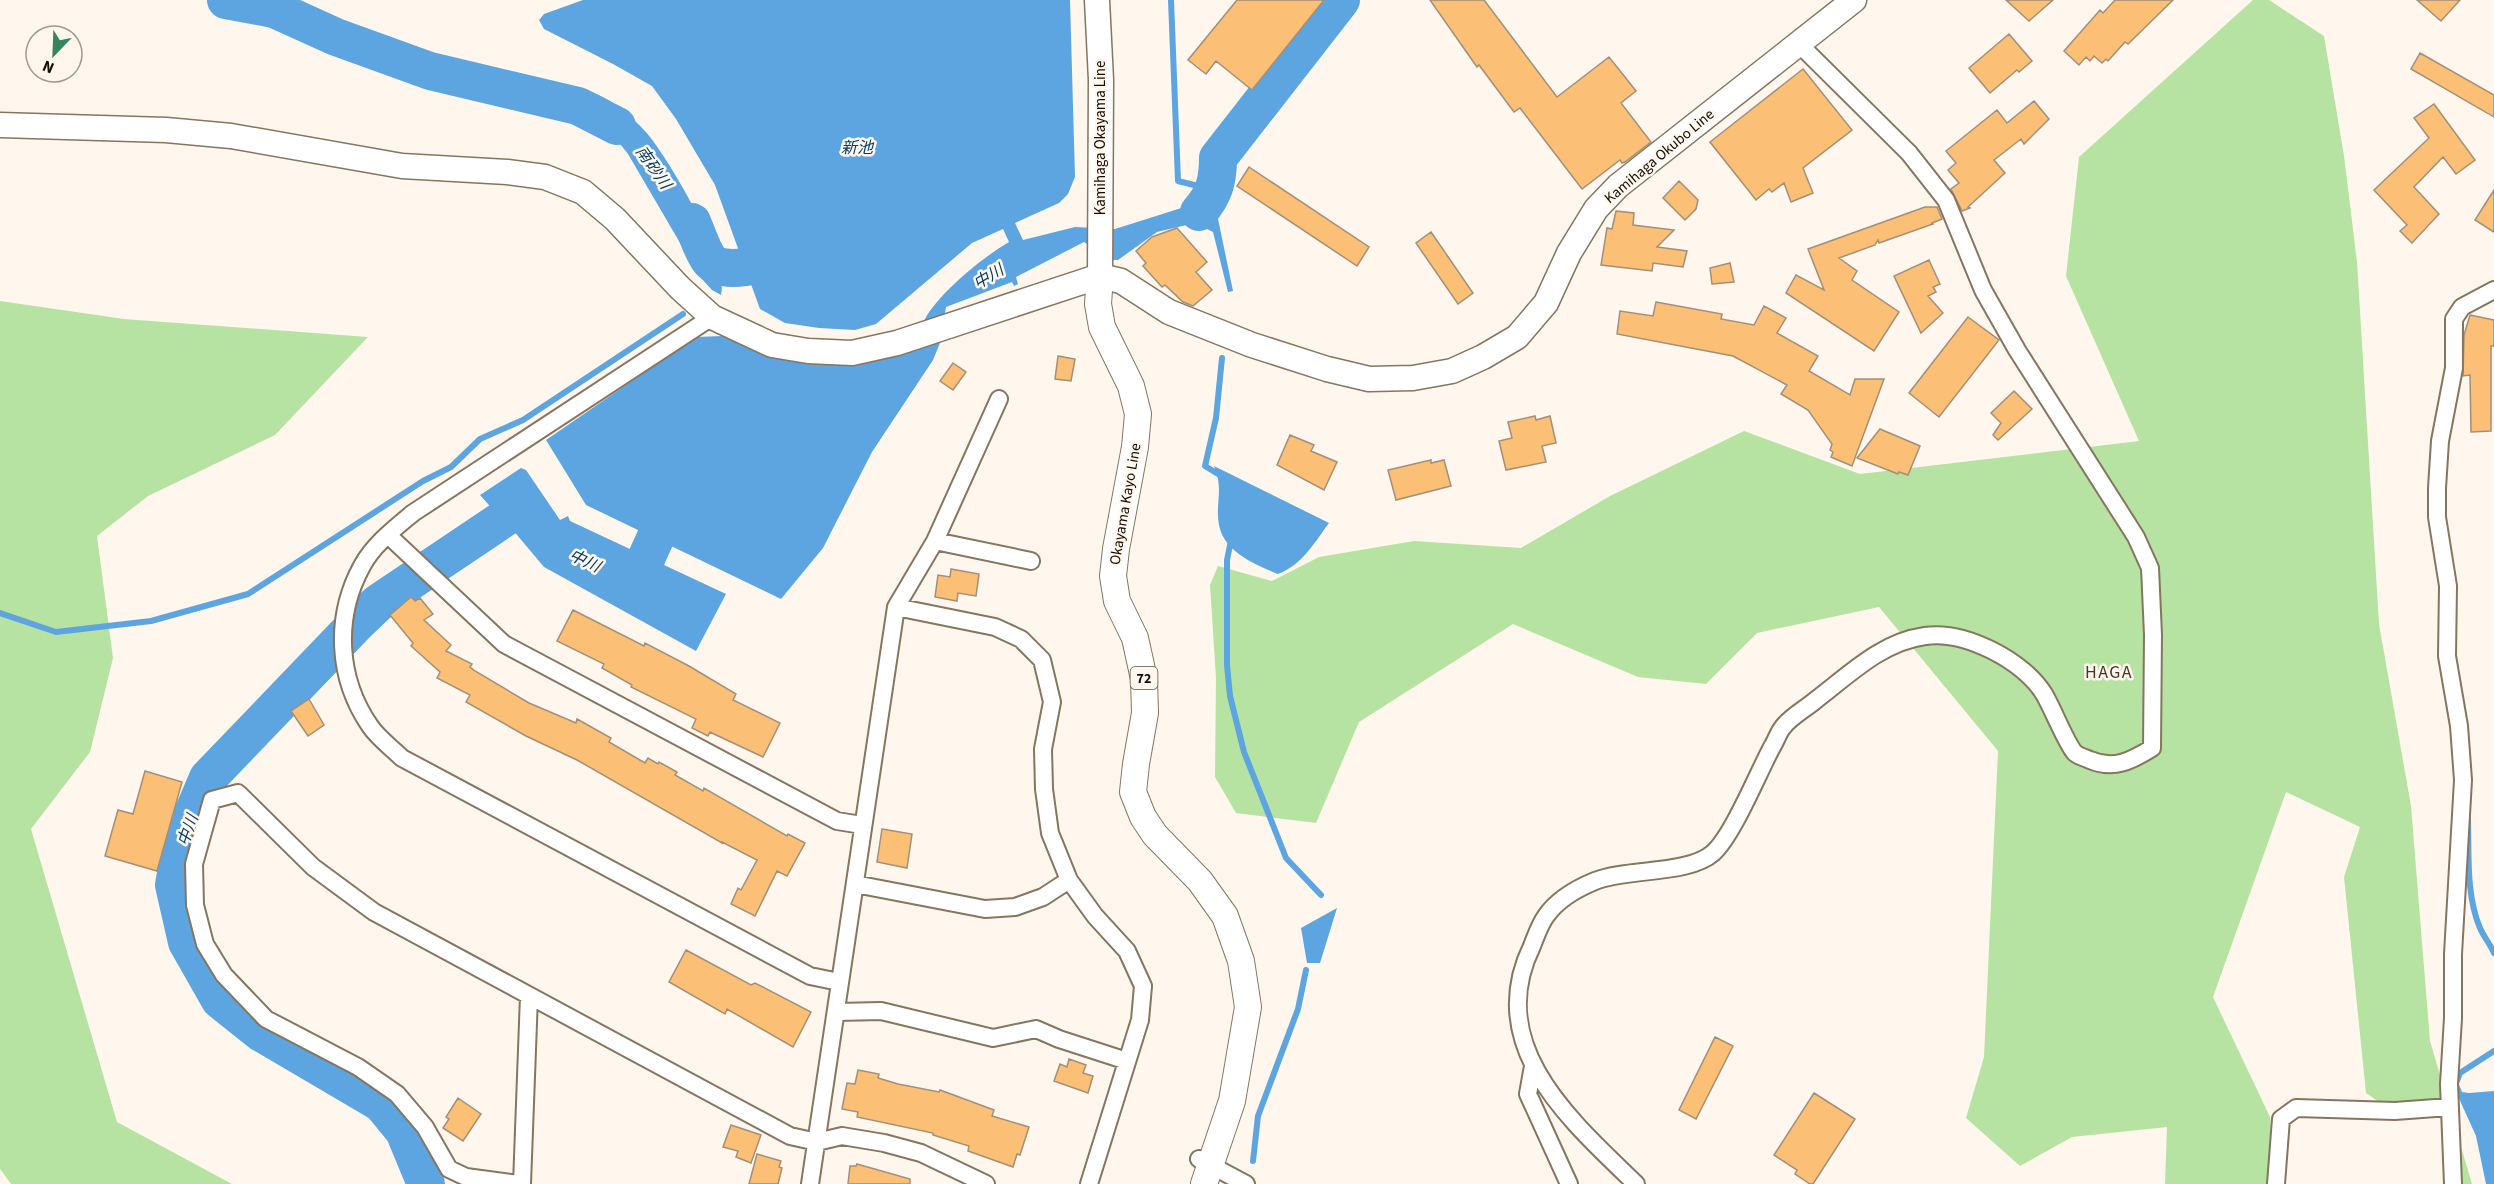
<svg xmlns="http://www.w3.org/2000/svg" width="2494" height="1184" font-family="'Source Sans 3','Noto Sans JP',sans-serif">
  <rect width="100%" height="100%" fill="#fff7ed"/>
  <path fill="#b6e3a1" d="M2253,0h16l55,36 20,120 13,106 22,362 32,182 19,235 42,143h-18l-16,-81 -53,3 -19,-13 -22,-216 16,-50 -74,-35 -73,205 57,120 3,67h-108l2,-57 -95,10 -52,29 -54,-48 18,-61 14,-306 -119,-144 -122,26 -51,51 -68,-7 -125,-53 -154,98 -43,101 -80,-10 -21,-36 1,-99 -6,-93 8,-19 54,15 47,-24 95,-16 107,7 89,-52 134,-65 116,43 279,-33 -73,-165 13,-119z
    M0,301l124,18 244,18 -93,98 -127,61 -51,40 16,122 -23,94 -59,77 86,293 115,62h-221l-11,-15z"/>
  <path fill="#5ca5e0" d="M583,0h487l5,177 -7,17 -9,9 -44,20 8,17 52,-13 40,2 82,-26 16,-22 2,-9 -3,-11 7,6 5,11 -3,9 8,5 -12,22 16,77 -5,1 -15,-60 -18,-9 -38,9 -39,28h-6l-28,-18 -68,35 2,7 -4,2 -2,-4 -66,25 -6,36 -7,17 -61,92 -49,96 -42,51 -195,-94 -40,-65 150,-103 26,-1 52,22 64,7 41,-5 35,-10c4,-10 6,-22 11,-31 14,-26 58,-62 84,-77l-6,-13 -31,14 -96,81 -21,6 -36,-2 -34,-5 -25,-14 -45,-124 -39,-66 -24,-33 -39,-22 -69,-35 -5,-9 5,-6z
    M575,86c12,5 27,9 38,17 12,9 28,22 37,34 22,28 79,124 71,158l-9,-5 -12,-13 -72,-123 -15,-19 -19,-11 -28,-4z
    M1214,466l115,57c-14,19 -27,42 -51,51 -22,-9 -54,-22 -59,-49 -4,-22 5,-36 -5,-59z
    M521,468l5,2 34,50 8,-4 2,5 156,73 -30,57 -152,-84 -32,-38 -14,1 -7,-8 5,-9 -16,-18z
    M1337,908l-17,55h-13l-6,-35z
    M2456,1081l2,1 4,10 7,1 25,-2v93h-8l-10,-48 -19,-42z"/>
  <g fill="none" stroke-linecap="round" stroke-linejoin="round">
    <path stroke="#5ca5e0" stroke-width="6" d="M1171,0l7,181 36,9
      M1222,358l-6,60 -11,48 18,11
      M1231,540l-4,20v105l3,31 14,56 42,106 35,37
      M0,613l56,19 95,-11 97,-27 175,-113 28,-14 29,-28 43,-19 160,-106
      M2468,820c1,35 -2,75 12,108 4,9 10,16 14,25
      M2457,1081l3,-8 34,-22
      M1253,1161l5,-45 40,-107 8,-39"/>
    <path stroke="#5ca5e0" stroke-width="38" d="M226,0l48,9 62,28 94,34 148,35 39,20
      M1199,212c15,-17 19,-31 19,-54l123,-158
      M692,222c5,11 10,29 18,39 15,16 64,0 83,-5
      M615,574l20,9 24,-53 36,-23
      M426,1184l-22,-53 -23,-28 -121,-71 -40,-32 -33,-58 -13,-57 8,-46 26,-61 148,-154 22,-21 143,-96 12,14"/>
  </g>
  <path fill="#fcbf76" stroke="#a28f79" stroke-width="1.5" d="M1237,0h87l-72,90 -36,-29 -10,13 -18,-14z
    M1430,0h54l73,97 52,-40 27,34 -15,12 30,39 -26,20 -3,1 -2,-3 -38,29 -62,-81 -6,4 -35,-47 -2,2z
    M2006,0h47l-24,21z
    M2115,0h58l-45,44 -3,-2 -17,19 -2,-2 -4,4 -8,-7 -4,5 -4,-4 -7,8 -15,-14 36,-41 3,3z
    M2417,0h43l-19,21z
    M2009,34l23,27 -13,11 -2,-2 -27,23 -21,-25z
    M2420,53l74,42v22l-83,-48z
    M1803,69l49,61 -49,38 10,25 -22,9 -7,-19 -12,9 -3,-3 -13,11 -46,-58z
    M2034,101l15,18 -25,25 -3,-5 -27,21 11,13 -37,34 2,1 -8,3 -11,-22 8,-6 -11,-13 8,-7 -10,-12 51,-41 10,13z
    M2434,104l41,56 -19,14 -13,-17 -29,30 25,27 -27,29 -12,-12 7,-6 -33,-35 55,-52 -15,-20z
    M1249,167l120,80 -12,19 -120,-80z
    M1679,181l19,19 -2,9 -11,11 -22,-22z
    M2494,190v42l-19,-12z
    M1925,207h12l5,12 -10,4 1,1 -54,19 -1,-3 -3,5 -36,13 18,13 -5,9 47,32 -25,39 -88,-58 10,-18 28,15 -16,-41z
    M1616,211l18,2 -1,12 41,5 -17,17 30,4 -4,16 -30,-4 -1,8 -51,-6 6,-37 5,1z
    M1177,228l30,34 -11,10 16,18 -19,16 -10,-4 -18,-17 -3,2 -19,-21 3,-3 -10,-12 16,-14z
    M1431,232l42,61 -15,11 -42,-61z
    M1929,260l11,24 -7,3 3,5 -8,4 15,17 -22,20 -27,-57z
    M1730,263l4,19 -22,2 -2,-16z
    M1656,302l66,12 -1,5 33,6 10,-19 22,12 -9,15 41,23 -9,15 41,24 5,-16h29l-32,87 -21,-9 2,-5 -3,-2 2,-6 -24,-34 -27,-16 6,-9 -54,-29 -116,-22 3,-23 33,5z
    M2470,315l24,5v26h-3v85l-20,1 -1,-57 -7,1 1,-41z
    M1968,317l31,23 -60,77 -30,-24z
    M1058,356l17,3 -4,22 -16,-2z
    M953,363l13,9 -13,18 -13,-9z
    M2014,391l18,18 -34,31 -5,-5 8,-12 -10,-10z
    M1535,416l1,4 14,-4 6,27 -14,3 4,16 -40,8 -7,-29 13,-3 -4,-16z
    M1880,429l40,17 -12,29 -9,-3 -1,2 -41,-16z
    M1290,435l24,10 -3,6 26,11 -13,28 -47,-25z
    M1431,460v3l13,-3 7,26 -55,14 -8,-30z
    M951,569l28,5 -3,22 -18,-3 -1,8 -22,-4 3,-22 12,2z
    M411,597l4,4 5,-3 13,16 -9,6 27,25 -5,6 26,13 -2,3 5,4 54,32 47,20 1,-4 34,19 -2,4 36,21 3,-5 10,6 1,-2 18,10 -2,3 28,16 1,-3 83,48 1,-2 17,9 -18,33 -10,-5 -22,45 -24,-12 7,-16 3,2 16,-30 -35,-18v1l-145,-83 -51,-24 -60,-34 4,-7 -33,-17 3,-6 -29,-26 2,-3 -23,-28z
    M573,610l71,36 1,-3 44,23 47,28 -3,6 47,23 -17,34 -47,-22 -6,-3 -2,4 -16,-8 4,-9 -65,-32 1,-2 -30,-17 2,-4 -47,-23z
    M309,699l15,26 -16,11 -17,-25z
    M145,771l37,11 -25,89 -52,-15 13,-46 15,4z
    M882,829l30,5 -5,34 -30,-6z
    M686,950l65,35 4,-2 56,29 -18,35 -66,-38 -2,5 -56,-32z
    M1715,1037l18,9 -37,73 -17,-9z
    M1069,1059l17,6 -3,8 10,3 -5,17 -34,-12 6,-17 7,3z
    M858,1070l21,4 -1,4 20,6 41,8 1,-2 54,20 -2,6 37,11 -9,28 -3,-1 -4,13 -45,-16 1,-5 -36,-11v-2l-76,-16 1,-5 -16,-3 5,-26 8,1z
    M1814,1093l41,26 -42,65h-3l-15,-10 2,-4 -23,-15z
    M458,1098l23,16 -18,27 -20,-13 6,-9 -3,-2z
    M731,1125l30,10 -10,28 -15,-6 2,-6 -15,-4z
    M757,1154l24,7 -2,6 3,1 -4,16h-29z
    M857,1164l53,15v5h-62l2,-18h6z"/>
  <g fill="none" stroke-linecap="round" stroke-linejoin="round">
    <defs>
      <path id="street" d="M712,317l-299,196c-18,15 -40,32 -51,53 -28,51 -25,112 8,160 8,12 22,22 32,32l408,218 29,6
        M388,535l116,109 333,177 25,4
        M935,541l96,20
        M896,607l99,20 26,12 21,21 10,42 -9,47 1,40 6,44 19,47 26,36 32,35 16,35 -3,34 -51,164
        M855,884l130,25 30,-2 28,-10 26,-17
        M837,1012l44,-1 112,27 43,-9 23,10 68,22
        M1533,1066l-5,28 41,90
        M1199,1159l47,25
        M518,1184l-52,-7 -17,-8 -24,-42 -28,-33 -39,-27 -92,-48 -42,-44 -19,-31 -10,-39 -1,-41 18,-64 26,-7 75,74 61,45 416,224 27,6 25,-6 42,7 37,10 65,31
        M522,1184l7,-188
        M810,1184l86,-577 39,-66 64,-142
        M1636,1184c-65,-63 -153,-138 -104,-238 4,-10 8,-22 14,-30 11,-16 32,-28 49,-35 32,-13 93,-6 118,-28 20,-18 45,-80 59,-106 4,-6 6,-14 11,-20 8,-11 24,-19 34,-28 34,-26 65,-57 108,-63 40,-6 99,25 119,58 8,13 23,51 31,59 3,3 11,5 15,7 24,10 41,1 62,-12l1,-113 -3,-67 -14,-31 -119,-187 -34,-60 -37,-90 -37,-47 -111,-110
        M2276,1184l5,-65 15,-11 99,3 54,-4
        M2453,1184l-4,-100 4,-66v-64l10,-174 -4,-54 -12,-70 1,-70 -11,-69v-29l3,-47 14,-73v-49l8,-12 32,-17"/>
      <path id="secondary" d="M1097,0l4,80 -1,196
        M0,125l166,5 65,6 171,30 105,6 38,5 38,15 32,27 65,69 32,29 60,28 36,6 44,2 45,-10 203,-67
        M1100,276l21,5 48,31 83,33 75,24 42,10 44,-1 39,-7 31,-14 34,-20 29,-34 23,-50 27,-44 22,-23 236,-186"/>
      <path id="primary" d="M1100,276l-2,28 4,23 29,59 7,28 -3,33 -19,102 -3,27 4,25 18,37 9,41 1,34 -9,51 -3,28 10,25 12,18 45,46 25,35 16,45 7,46 -16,94 -28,83"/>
    </defs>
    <use href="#street" stroke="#86755f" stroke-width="20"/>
    <use href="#secondary" stroke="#86755f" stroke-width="27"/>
    <use href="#primary" stroke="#86755f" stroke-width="28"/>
    <use href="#street" stroke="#fff" stroke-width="16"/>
    <use href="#secondary" stroke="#fff" stroke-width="24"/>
    <use href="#primary" stroke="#fff" stroke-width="26"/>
  </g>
  <g text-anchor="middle" stroke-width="5" stroke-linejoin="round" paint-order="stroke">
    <rect fill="#fff7ed" stroke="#58524a" stroke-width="1.5" x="1130.5" y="667" width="27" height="22" rx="4.5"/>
    <g font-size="14" font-weight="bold" fill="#110b04">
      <text x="1144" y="683">72</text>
    </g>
    <g font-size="15" fill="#110b04" stroke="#fff7ed">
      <text transform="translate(1100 138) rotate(-90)" y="5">Kamihaga Okayama Line</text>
      <text transform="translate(1659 156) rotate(-40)" y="5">Kamihaga Okubo Line</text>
      <text transform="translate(1125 504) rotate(-80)" y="5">Okayama Kayo Line</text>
    </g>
    <g font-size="16" font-style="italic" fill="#033e64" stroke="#fff7ed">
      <text x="857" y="153">新池</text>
      <text transform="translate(654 167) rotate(55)" y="6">南砂川</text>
      <text transform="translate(988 276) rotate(-31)" y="6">中川</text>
      <text transform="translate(585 560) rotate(25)" y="6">中川</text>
      <text transform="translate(187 830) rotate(-71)" y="6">中川</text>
    </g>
    <g font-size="18" letter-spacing="1.5" fill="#453723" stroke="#fff7ed">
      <text x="2109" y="678">HAGA</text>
    </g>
  </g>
  <g transform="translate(54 54) rotate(203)"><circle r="28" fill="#fff7ed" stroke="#a09990" stroke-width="1.5"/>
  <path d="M0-4.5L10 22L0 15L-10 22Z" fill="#33885b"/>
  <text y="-9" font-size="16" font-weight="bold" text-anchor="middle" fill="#110b04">N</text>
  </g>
</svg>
